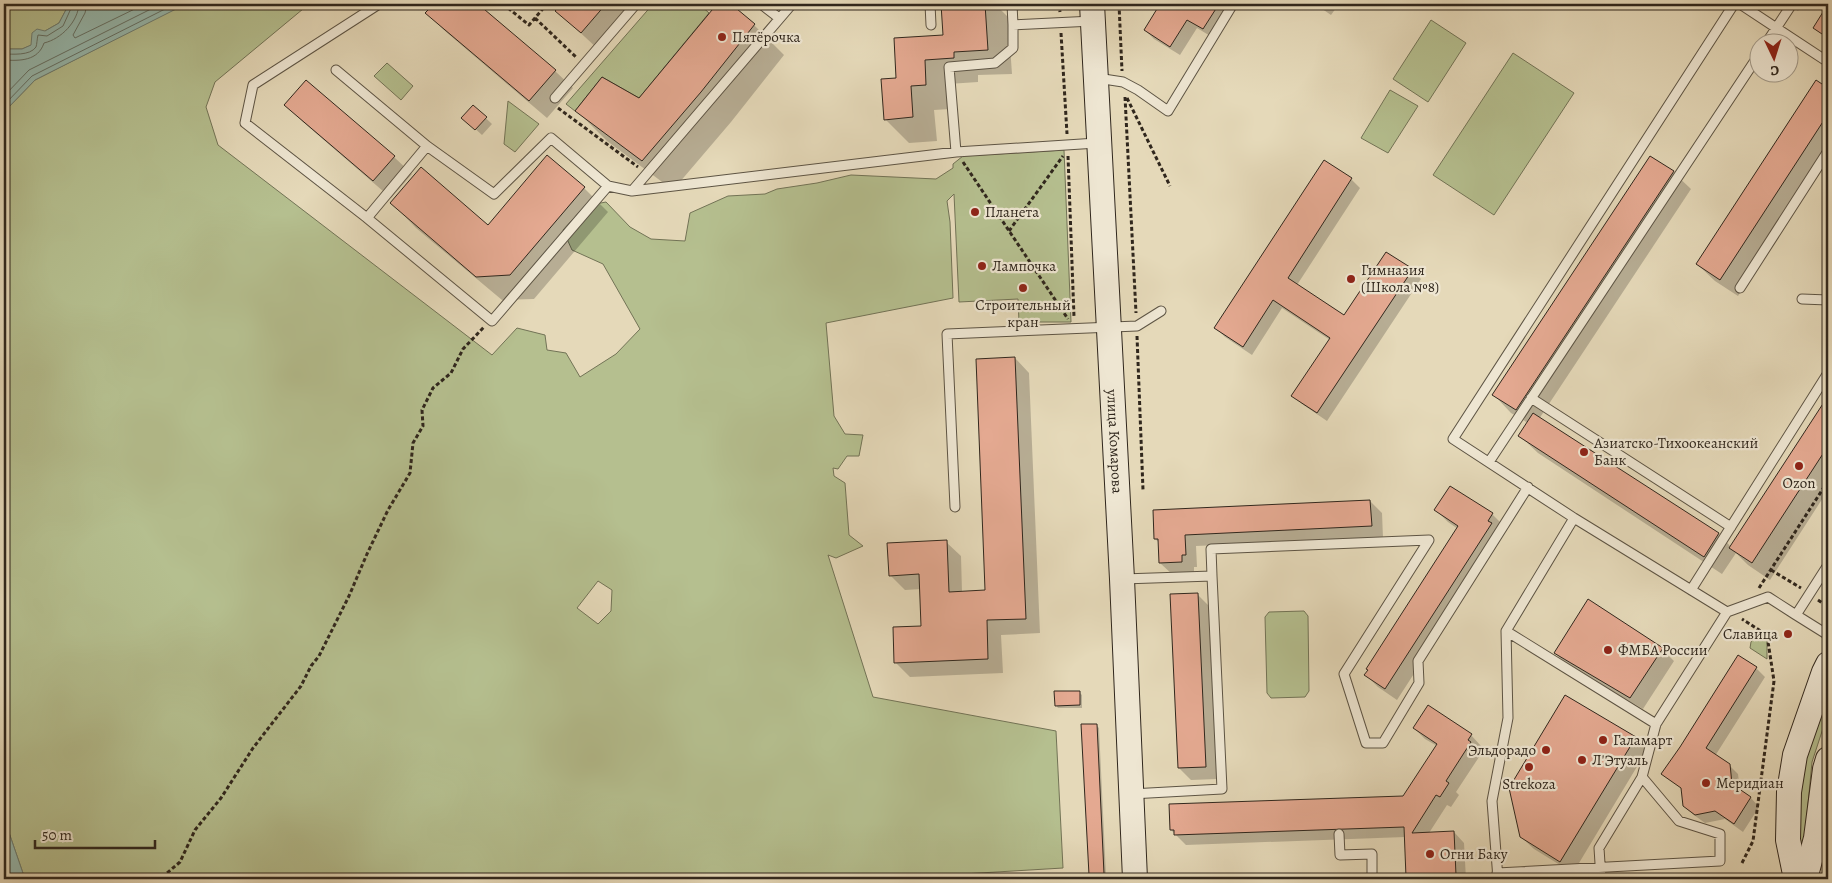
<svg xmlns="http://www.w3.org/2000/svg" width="1832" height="883" font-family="Alegreya,serif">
  <rect width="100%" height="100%" fill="#e5d9b9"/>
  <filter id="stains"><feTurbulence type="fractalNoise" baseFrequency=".004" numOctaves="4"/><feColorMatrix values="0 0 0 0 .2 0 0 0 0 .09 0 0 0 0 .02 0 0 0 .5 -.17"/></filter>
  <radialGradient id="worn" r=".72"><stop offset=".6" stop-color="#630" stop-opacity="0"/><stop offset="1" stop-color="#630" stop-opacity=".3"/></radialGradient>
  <path fill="#b5bf8f" stroke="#727356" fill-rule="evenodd" d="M4,4h65l-10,19 -14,8 -13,14 -10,4h-18z
    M184,4h125l-94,78 -9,25 12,38 274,210 25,-27 28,7 2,15 19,3 14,24 36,-23 24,-25 -37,-65 -31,-14 -9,-20 22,-24 21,-4 24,25 21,12 34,2 5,-28 38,-17 37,-2 12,-5 40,-6 34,-8 85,4 17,-11v-4l10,-8 101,-6 7,172h-52l-1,-23 -59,3 -5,-108 -7,7 3,21 3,76 -127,25 8,93 11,18 18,1 -4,21h-12l-9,13 -5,-1 1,8 11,7 4,52 14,11 -27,12 -8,-3 45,142 183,34 7,137 -183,11h-855l-19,-55 -2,-28v-684l31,-32zM598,581l14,9 -1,21 -13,13 -21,-16z
    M653,4h46l10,9 -70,85 -37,-21 -27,34 -9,-7z
    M1431,20l35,23 -38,59 -35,-23z
    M1513,53l61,40 -80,122 -61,-40z
    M387,63l26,23 -12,14 -27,-24z
    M1390,90l28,16 -30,47 -27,-15z
    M508,101l31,23 -24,28 -11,-8z
    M1304,611l4,5 1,75 -4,6 -34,1 -4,-5 -2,-76 4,-5z
    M1757,634l10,6v19l-17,-11 1,-6z
    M1828,693v20l-16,49 -7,73v25l-9,-29 7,-71z"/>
  <path fill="#96bab0" stroke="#6d7f75" d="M69,4l115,1 -149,75 -31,32v-63h18l9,-4 1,-12 5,-4 8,2 14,-8z
    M4,796l2,28 19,55h-21z"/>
  <path fill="#0003" d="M435,4h42l78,67 18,17 -26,30 -102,-87 -18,-18z
    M563,4h76l-40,46 -42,-39z
    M718,4h11l25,21 30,30 -53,67 -58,68 -66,-49 -30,-30 62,-11z
    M943,4h52l13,13 4,57 -34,1v7l-30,2 2,25 -16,1 3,31 -28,2 -24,-24 12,-40 47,-43z
    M1161,4h72l-21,33 -15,-9 -17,27 -26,-16 -9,-9z
    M1315,4h24l-8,11z
    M1788,4h15l-5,7z
    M1816,81l12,8v69l-90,138 -23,-15 -18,-17z
    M286,105l108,52 18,17 -21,24 -88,-76z
    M473,106l19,18 -10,11 -13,-12z
    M1651,157l22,15 18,17 -152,230 180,115 12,13 97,-149v92l-58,90 -22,-15 -12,-12 -14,21 -184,-121 -18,-17 8,-13 -17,-10 -17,-18z
    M1324,162l27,17 9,9 -63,97 47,32 43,-64 25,17 9,9 -94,142 -25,-17 -9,-9 37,-55 -48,-32 -30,47 -27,-18 -9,-9z
    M584,188l24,24 -74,87 -32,1 -86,-72 -24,-25 97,23z
    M1015,358l14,15 11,260 -39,2 2,38 -93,4 -15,-15 28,-35 -2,-38 -16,1 -15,-15 56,-33 15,14 1,36 25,-1z
    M1370,501l12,12 1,25 -187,8 1,21h-3v7l-21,1 -13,-12v-20l-5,-4z
    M1436,510l56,4 12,12 -4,7 3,3 -106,164 -19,-13 -12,-12 92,-146 -10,-7z
    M1197,594l12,12 8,173 -26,1 -12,-12z
    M1662,649l12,12 -31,48 -76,-44 -12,-12z
    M1756,668l9,9 -50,79 14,9 9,9 2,17 11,7 8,9 -16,25 -18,-13 -20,4 -11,-8 -10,-9 -1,-16 -20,-17z
    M1079,692l3,3v13h-24l-2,-3z
    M1096,725l3,3 7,148 -13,1 -3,-3z
    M1414,728l57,7 10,11 -3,5 3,3 -25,38 3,3 -8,12 -4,-2 -18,28 25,-1 10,11 2,36h-56l-3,-3 -2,-39 -219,8 -15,-15 233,-33 33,-51 -12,-7z
    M1635,738l12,12 -74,123 -39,-24 -13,-12z"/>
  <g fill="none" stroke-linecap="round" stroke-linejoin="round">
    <path stroke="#637066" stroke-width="1" d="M87,4l-2,9 -12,22 2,3 70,-34
      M4,54c8,0 26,2 32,-7 1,-3 1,-8 2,-12l9,1 16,-10 10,-22
      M4,60c16,1 34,1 40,-17 17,-4 34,-21 35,-39
      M4,96l25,-26 132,-66
      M4,105l28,-29 143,-72"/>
  </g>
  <path fill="#e4a991" stroke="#30271d" d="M434,4h44l78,66 -27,31 -104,-88z
    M562,4h44l-25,29 -26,-22z
    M717,4h14l24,20 -54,68 -59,69 -67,-50 27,-34 37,21z
    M941,4h44l3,46 -34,2v6l-29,2 1,25 -15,1 2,31 -29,3 -3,-41 15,-1 -2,-40 49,-3z
    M1160,4h59l-16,25 -16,-9 -17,27 -26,-17z
    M1828,4v34l-15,-10z
    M306,80l89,76 -22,25 -89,-76z
    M1816,80l12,8v26l-108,166 -24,-16z
    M473,105l14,12 -12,13 -14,-12z
    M547,155l38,32 -75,88 -34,2 -86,-74 31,-36 67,58z
    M1650,156l24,15 -158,239 -24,-15z
    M1324,160l28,18 -64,100 56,37 42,-63 27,17 -96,144 -26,-17 39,-58 -57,-38 -30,47 -29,-19z
    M1015,357l11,262 -39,1 1,39 -94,4 -1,-36 28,-1 -2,-52 -30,2 -2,-33 60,-3 2,52 36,-2 -9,-231z
    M1828,396v50l-76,117 -23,-15z
    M1533,413l186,120 -15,24 -186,-121z
    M1450,486l43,27 -5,8 4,2 -107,166 -21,-14 4,-5 -2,-1 92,-143 -24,-16z
    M1370,500l2,26 -187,9 1,20h-4v7l-23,1 -1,-24h-4l-1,-29z
    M1198,593l8,174 -28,1 -8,-174z
    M1588,599l75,49 -33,50 -76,-45z
    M1738,655l19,12 -51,81 24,16 2,20 19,13 -17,27 -19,-13 -20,4 -12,-9 -2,-18 -20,-14 19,-27z
    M1054,691h26v14l-25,1z
    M1565,695l71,42 -76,125 -40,-25 -11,-49z
    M1428,705l44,29 -4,6 3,2 -25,39 3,2 -9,14 -4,-2 -24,38 42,-2 2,44 -50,2 -2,-50 -230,8v-5h-4l-1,-26 234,-8 34,-52 -24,-16z
    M1081,724h16l7,150 -15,1z"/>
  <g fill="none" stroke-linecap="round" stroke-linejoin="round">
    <defs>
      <path id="lane" d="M761,4l18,14
        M930,4l1,21
        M1012,4l1,21 80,-4
        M1740,4l88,58
        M1767,42l25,-38
        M336,70l91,76 67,48 57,-56 57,48 24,5 324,-39 141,-9
        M1097,78l26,4 15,8 30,21 65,-107
        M555,98l81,-94
        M427,146l-60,72 125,103 116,-135
        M956,152l-7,-85 46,-4 18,-15v-23
        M632,191l160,-187
        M367,218l-122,-95 8,-38 126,-81
        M1740,288l88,-137
        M1802,299l26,1
        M1531,398l200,129
        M1489,462l271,-409
        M955,507l-8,-173 190,-8 24,-15
        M1828,565l-32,50 32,20
        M1123,579l89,-3 -1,-27 218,-9 -85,134 22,69h17l36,-60 -1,-22 110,-174
        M1691,590l137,-217
        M1727,612l-153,-94 -121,-79 281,-435
        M1506,631l150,93
        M1131,794l91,-5 -10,-213
        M1339,834l1,21 32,-1v25
        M1497,873l223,-12v-27l-41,-13 -37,-44
        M1498,879l-6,-78 16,-83 -2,-87 68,-113
        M1601,879l-2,-31 43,-71 14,-53 71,-112 41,-15 28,18"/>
      <g id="secondary">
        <path id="s1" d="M1092,4l30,575 13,300"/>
        <path d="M1796,879l-8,-39 1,-48 6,-37 29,-83 4,-8"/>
        <path d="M1805,879l11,-41 9,-69 3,-10"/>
      </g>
    </defs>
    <use href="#lane" stroke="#5d5444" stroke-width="11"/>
    <use href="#secondary" stroke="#30271d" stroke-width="26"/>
    <path stroke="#30271d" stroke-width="3" stroke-dasharray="4 2.5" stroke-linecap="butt" d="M503,4l26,21 18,-21
      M743,4l7,5
      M1059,4l1,8
      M1119,4l3,67
      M535,18l41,39
      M1061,33l6,101
      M1125,97l11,216
      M1127,98l43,88
      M558,108l80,59
      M1068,156l6,161
      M963,162l105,157
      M1009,231l54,-75
      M1137,336l6,154
      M1771,570l30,18
      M1759,588l69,-107
      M1818,600l10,7
      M1742,863l11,-22 21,-160 -7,-46 -25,-16
      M165,879l2,-6 13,-11 15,-32 26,-32 32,-50 48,-62 10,-20 8,-10 30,-60 18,-42 21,-44 22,-37 3,-30 10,-17 -1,-16 11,-22 18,-15 12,-24 21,-22"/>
    <use href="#lane" stroke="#eee6d2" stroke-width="9"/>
    <use href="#secondary" stroke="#eee6d2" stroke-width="24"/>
  </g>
  <g fill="#8f2418" stroke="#eee6d2" stroke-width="2">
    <circle cx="722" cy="37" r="5"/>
    <circle cx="975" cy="212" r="5"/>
    <circle cx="982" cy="266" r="5"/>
    <circle cx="1351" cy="279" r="5"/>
    <circle cx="1023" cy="288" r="5"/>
    <circle cx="1584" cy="452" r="5"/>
    <circle cx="1799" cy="466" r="5"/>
    <circle cx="1788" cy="634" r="5"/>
    <circle cx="1608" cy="650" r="5"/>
    <circle cx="1603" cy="740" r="5"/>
    <circle cx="1546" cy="750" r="5"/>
    <circle cx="1582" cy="760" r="5"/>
    <circle cx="1529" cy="767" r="5"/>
    <circle cx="1706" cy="783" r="5"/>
    <circle cx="1430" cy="854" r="5"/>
  </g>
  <g text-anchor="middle" stroke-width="4.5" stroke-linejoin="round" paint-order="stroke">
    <g font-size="15" fill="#30271d" stroke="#eee6d2" text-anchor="start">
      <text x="732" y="42">Пятёрочка</text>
      <text x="985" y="217">Планета</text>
      <text x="992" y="271">Лампочка</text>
      <text x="1361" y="275">Гимназия<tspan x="1361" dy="17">(Школа №8)</tspan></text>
      <text x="1023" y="310" text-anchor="middle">Строительный<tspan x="1023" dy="17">кран</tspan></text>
      <text x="1594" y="448">Азиатско-Тихоокеанский<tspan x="1594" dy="17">Банк</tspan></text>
      <text x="1799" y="488" text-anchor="middle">Ozon</text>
      <text x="1778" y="639" text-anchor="end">Славица</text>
      <text x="1618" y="655">ФМБА России</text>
      <text x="1613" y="745">Галамарт</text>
      <text x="1536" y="755" text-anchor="end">Эльдорадо</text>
      <text x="1592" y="765">Л'Этуаль</text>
      <text x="1716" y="788">Меридиан</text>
      <text x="1529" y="789" text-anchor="middle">Strekoza</text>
      <text x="1440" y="859">Огни Баку</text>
    </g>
    <g font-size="15" fill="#30271d" stroke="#eee6d2">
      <text dy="5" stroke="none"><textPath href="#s1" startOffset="438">улица Комарова</textPath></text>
    </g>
  </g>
  <rect width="1832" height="883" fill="none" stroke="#e5d9b9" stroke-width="20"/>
  <rect x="5" y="5" width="1822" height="873" fill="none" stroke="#30271d" stroke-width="2.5"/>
  <rect x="10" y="10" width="1812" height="863" fill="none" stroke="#30271d"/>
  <g transform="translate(1774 58) rotate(176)"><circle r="24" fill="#eee6d2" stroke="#a29a8a"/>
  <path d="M0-4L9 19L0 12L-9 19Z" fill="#8f2418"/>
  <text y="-8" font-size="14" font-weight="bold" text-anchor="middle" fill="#30271d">С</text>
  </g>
  <path d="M35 840v8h120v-8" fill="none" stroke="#30271d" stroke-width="2.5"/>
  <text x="42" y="840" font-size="15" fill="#30271d" stroke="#eee6d2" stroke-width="4" paint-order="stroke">50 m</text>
  <rect width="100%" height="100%" filter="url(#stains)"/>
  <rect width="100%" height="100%" fill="url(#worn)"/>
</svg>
